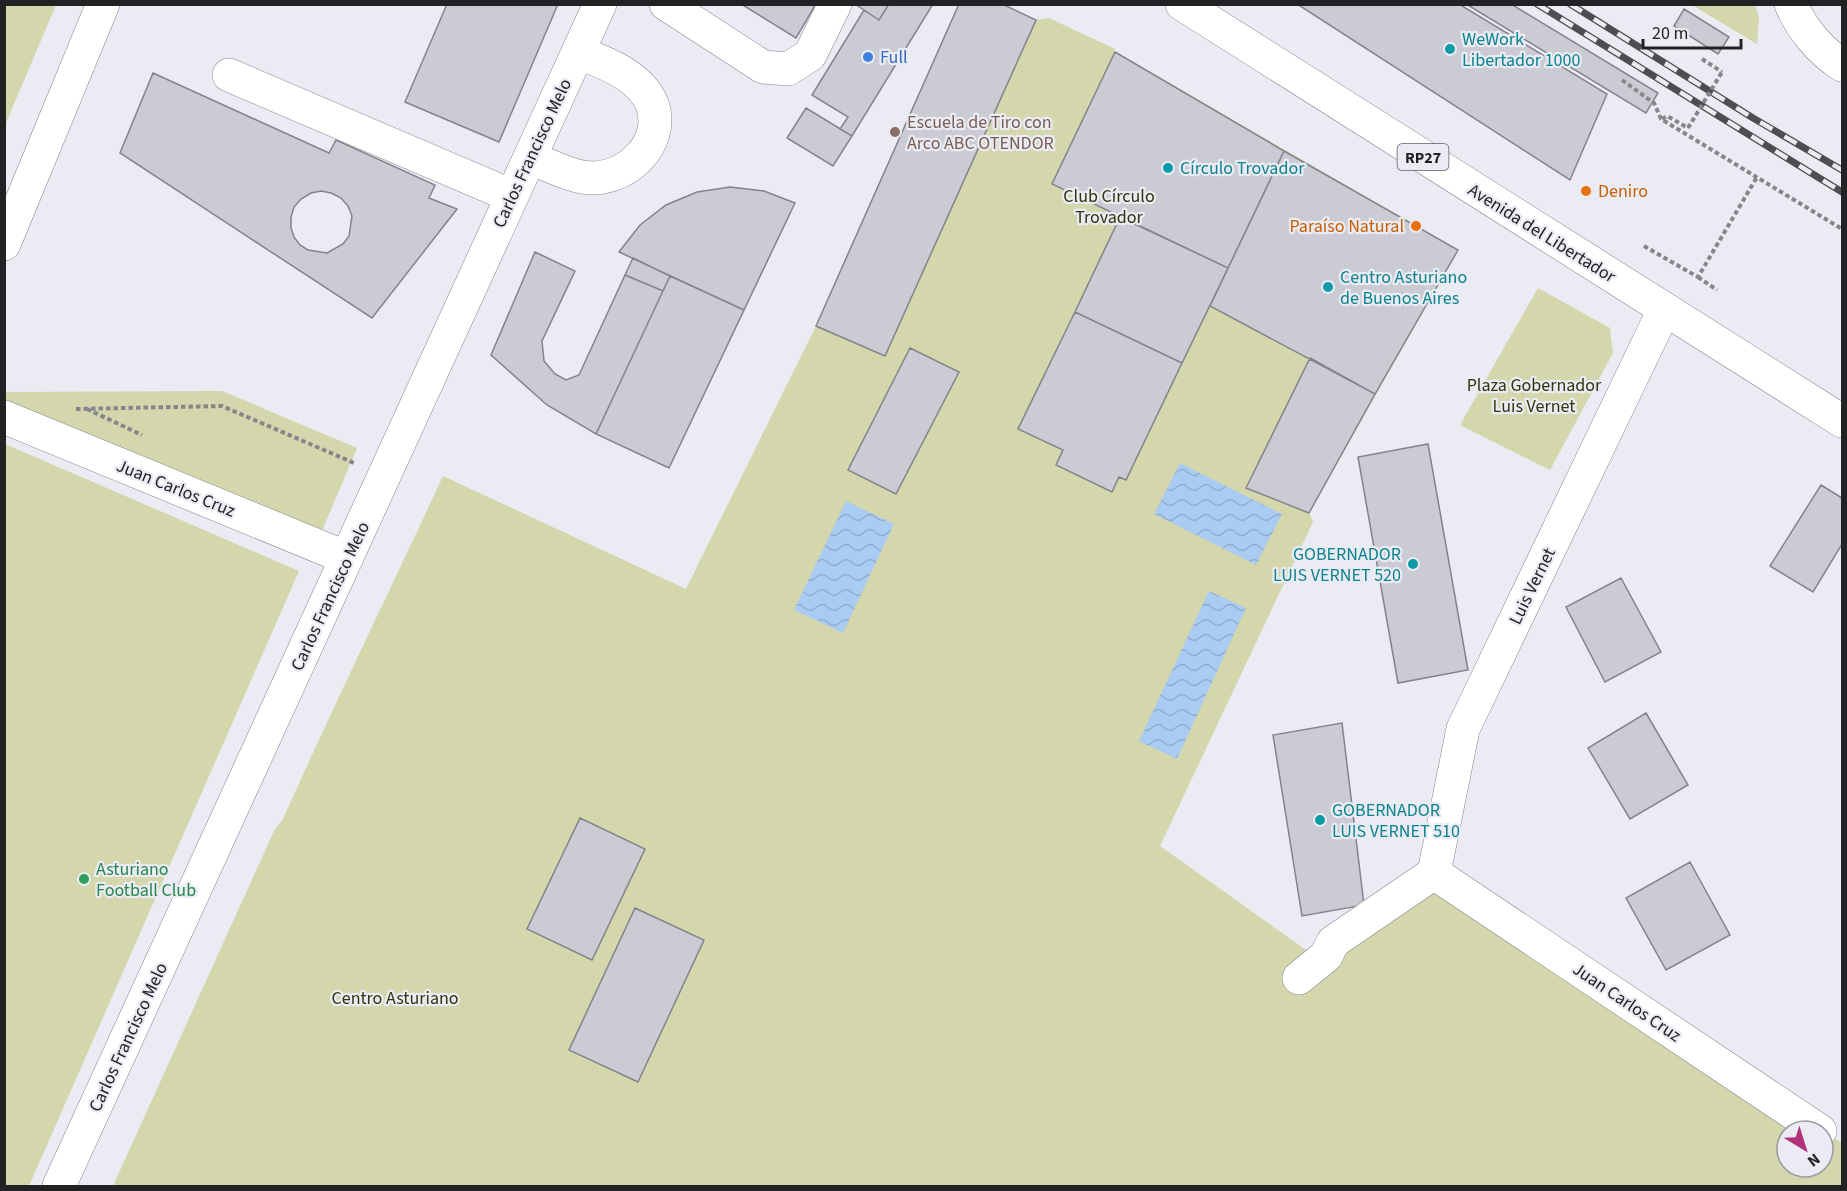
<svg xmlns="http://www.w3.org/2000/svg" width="1847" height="1191" font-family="'Source Sans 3',sans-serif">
  <defs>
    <pattern id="water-waves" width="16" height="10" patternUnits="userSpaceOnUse" patternTransform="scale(1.5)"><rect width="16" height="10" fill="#aacbf2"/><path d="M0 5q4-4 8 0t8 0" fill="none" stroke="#92aecf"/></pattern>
  </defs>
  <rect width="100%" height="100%" fill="#eaebf3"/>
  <path fill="#d4d6ac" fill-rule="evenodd" d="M5,4l51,1 -51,120 -1,-120z
    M959,4l43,1 34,15 13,-2 66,31 -1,2 344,199 -149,263 4,9 -153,324 160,114 114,-87 408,270v43h-1729l162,-357 8,-10c51,-115 107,-228 160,-343l243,113 130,-263zM1787,1131h36v36h-36z
    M1692,5h63l4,13 -2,26z
    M1538,288l72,40 3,25 -63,117 -90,-45z
    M222,391l135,57 -36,85 -316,-132 -1,-9z
    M5,444l294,127 -270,615h-25z"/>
  <path fill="url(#water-waves)" d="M1180,463l102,51 -26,51 -102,-51z
    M846,501l48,23 -51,109 -49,-23z
    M1209,591l37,17 -69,151 -38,-18z"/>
  <path fill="#cbcbd3" stroke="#83848b" stroke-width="1.5" fill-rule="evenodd" d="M447,4h111l-59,138 -94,-40z
    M741,4h75l-20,34z
    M855,4h34l-10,16z
    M889,4h44l-81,132 -12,-7 8,-12 -36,-22 52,-85 15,10z
    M959,4h43l34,16 -151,336 -69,-30z
    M1297,4h162l148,90 -37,86z
    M1466,4h45l147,89 -12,20z
    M1684,9l45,28 -11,17 -44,-28z
    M1115,52l169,99 -56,117 -176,-84z
    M153,73l176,80 7,-13 99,45 -6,13 28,11 -85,109 -252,-165zM321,191l10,2 10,5 7,8 4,10 -3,20 -6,8 -16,9 -19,-3 -8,-5 -6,-8 -3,-9v-11l3,-10 7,-8 10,-6z
    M806,108l46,28 -19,30 -46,-28z
    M1284,151l174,99 -83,144 -165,-88z
    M730,187l34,4 31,12 -51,107 -125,-58 21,-27 26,-20 31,-13z
    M1120,217l108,51 -46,95 -107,-51z
    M535,252l40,19 -33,70 2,20 11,13 11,6 13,-5 46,-100 38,16 -67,143 -49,-29 -56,-50z
    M633,258l37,18 -7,15 -38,-16z
    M670,276l74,34 -75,158 -73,-34z
    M1075,312l107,51 -56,117 -7,-3 -7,15 -56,-27 7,-15 -45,-21z
    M910,348l49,24 -63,122 -48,-24z
    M1310,358l65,36 -66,119 -63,-25z
    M1428,444l40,226 -70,13 -40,-226z
    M1821,485l21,13v46l-29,48 -43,-26z
    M1621,578l40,74 -56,30 -39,-75z
    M1646,713l42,72 -58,34 -42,-71z
    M1342,723l22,182 -62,11 -29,-181z
    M580,818l65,31 -53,111 -65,-31z
    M1690,862l40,73 -64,35 -40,-72z
    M635,908l69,32 -66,142 -69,-32z"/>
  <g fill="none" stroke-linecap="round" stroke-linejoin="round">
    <defs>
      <path id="minor" d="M666,4l97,63 25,2 22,-14 25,-51
        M1791,4c10,24 29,47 51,61
        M229,75l283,121
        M530,158c17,6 35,16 52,19 40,8 85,-32 70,-73 -12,-29 -47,-41 -74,-52
        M4,244l99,-240
        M4,417l343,141
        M1434,873l29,-144 201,-419
        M1434,873l386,258
        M1299,978l27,-22 7,-14 101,-69
        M59,1186l541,-1182"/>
      <path id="major" d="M1182,4l660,417"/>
    </defs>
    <use href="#minor" stroke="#85868d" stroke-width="34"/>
    <use href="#major" stroke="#85868d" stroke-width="34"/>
    <path stroke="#86868c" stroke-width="4" stroke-dasharray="4.5 3" stroke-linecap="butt" d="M1702,59l20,13
      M1622,80l32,23 7,16 181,110
      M1662,119l5,-3 21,12
      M1644,246l54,31 59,-100
      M1698,277l19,13
      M76,409l146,-3 132,57
      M87,409l55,26"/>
    <use href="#minor" stroke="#fff" stroke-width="33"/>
    <use href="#major" stroke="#fff" stroke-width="33"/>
    <defs>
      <path id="rail" d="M1537,4l305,188
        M1570,4l183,114 89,52"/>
    </defs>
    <use href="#rail" stroke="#4e4e52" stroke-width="7"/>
    <use href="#rail" stroke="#eaebf3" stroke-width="4.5" stroke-dasharray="14" stroke-linecap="butt"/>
    <path stroke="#86868c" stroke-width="4" stroke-dasharray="4.5 3" stroke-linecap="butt" d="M1688,128l34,-56"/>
  </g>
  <g fill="#0f9aa8" stroke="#eaebf3" stroke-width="2">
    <circle cx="1450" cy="49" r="6"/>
    <circle cx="1168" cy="168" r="6"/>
    <circle cx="1328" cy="287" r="6"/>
    <circle cx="1413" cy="564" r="6"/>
    <circle cx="1320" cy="820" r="6"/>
  </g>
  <circle fill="#3f7fe0" stroke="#eaebf3" stroke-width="2" cx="868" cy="57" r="6"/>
  <circle fill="#8d6e63" stroke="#eaebf3" stroke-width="2" cx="895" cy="132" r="6"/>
  <g fill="#e8710a" stroke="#eaebf3" stroke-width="2">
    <circle cx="1586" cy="191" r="6"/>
    <circle cx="1416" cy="226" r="6"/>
  </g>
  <circle fill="#2e9e5b" stroke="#eaebf3" stroke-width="2" cx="84" cy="879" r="6"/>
  <g text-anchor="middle" stroke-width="4.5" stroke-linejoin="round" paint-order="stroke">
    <rect fill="#eaebf3" stroke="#5e5e63" stroke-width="1.5" x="1397.5" y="144" width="51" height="26" rx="4.5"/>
    <g font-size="16" font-weight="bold" fill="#222225">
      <text x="1423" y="163">RP27</text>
    </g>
    <g font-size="18" fill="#0d838f" stroke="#eaebf3" text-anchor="start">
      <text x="1462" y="45">WeWork<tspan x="1462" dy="21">Libertador 1000</tspan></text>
      <text x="1180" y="174">Círculo Trovador</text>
      <text x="1340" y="283">Centro Asturiano<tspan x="1340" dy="21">de Buenos Aires</tspan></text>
      <text x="1401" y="560" text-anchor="end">GOBERNADOR<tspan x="1401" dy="21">LUIS VERNET 520</tspan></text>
      <text x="1332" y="816">GOBERNADOR<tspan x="1332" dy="21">LUIS VERNET 510</tspan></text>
    </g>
    <g font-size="18" fill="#366cbe" stroke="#eaebf3" text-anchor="start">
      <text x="880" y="63">Full</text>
    </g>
    <g font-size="18" fill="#785e54" stroke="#eaebf3" text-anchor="start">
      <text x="907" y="128">Escuela de Tiro con<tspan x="907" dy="21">Arco ABC OTENDOR</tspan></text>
    </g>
    <g font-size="18" fill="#222225" stroke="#eaebf3">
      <text transform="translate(532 153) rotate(-65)" y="6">Carlos Francisco Melo</text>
      <text transform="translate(1542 233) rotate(32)" y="6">Avenida del Libertador</text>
      <text transform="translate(176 488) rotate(22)" y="6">Juan Carlos Cruz</text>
      <text transform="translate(1532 586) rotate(-64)" y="6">Luis Vernet</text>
      <text transform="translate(330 596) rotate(-65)" y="6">Carlos Francisco Melo</text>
      <text transform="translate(1627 1002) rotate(34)" y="6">Juan Carlos Cruz</text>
      <text transform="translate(128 1037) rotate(-65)" y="6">Carlos Francisco Melo</text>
    </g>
    <g font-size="18" fill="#c56008" stroke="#eaebf3" text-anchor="start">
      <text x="1598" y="197">Deniro</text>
      <text x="1404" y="232" text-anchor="end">Paraíso Natural</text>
    </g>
    <g font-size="18" fill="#33340d" stroke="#eaebf3">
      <text x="1109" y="202">Club Círculo<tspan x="1109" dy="21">Trovador</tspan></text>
      <text x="1534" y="391">Plaza Gobernador<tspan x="1534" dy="21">Luis Vernet</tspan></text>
      <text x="395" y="1004">Centro Asturiano</text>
    </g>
    <g font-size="18" fill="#27864d" stroke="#eaebf3" text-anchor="start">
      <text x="96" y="875">Asturiano<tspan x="96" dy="21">Football Club</tspan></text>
    </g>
  </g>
  <rect width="1847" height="1191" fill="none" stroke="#222225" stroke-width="12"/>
  <g transform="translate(1805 1149) rotate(142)"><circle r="28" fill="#eaebf3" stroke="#9a9ba1" stroke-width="1.5"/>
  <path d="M0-4.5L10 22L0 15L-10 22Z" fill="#b0307d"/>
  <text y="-9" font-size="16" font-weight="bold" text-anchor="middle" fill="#222225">N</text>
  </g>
  <path d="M1643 39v9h98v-9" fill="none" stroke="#222225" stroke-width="3"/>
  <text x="1652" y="39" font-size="18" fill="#222225" stroke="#eaebf3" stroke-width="4.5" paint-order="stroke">20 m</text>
</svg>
